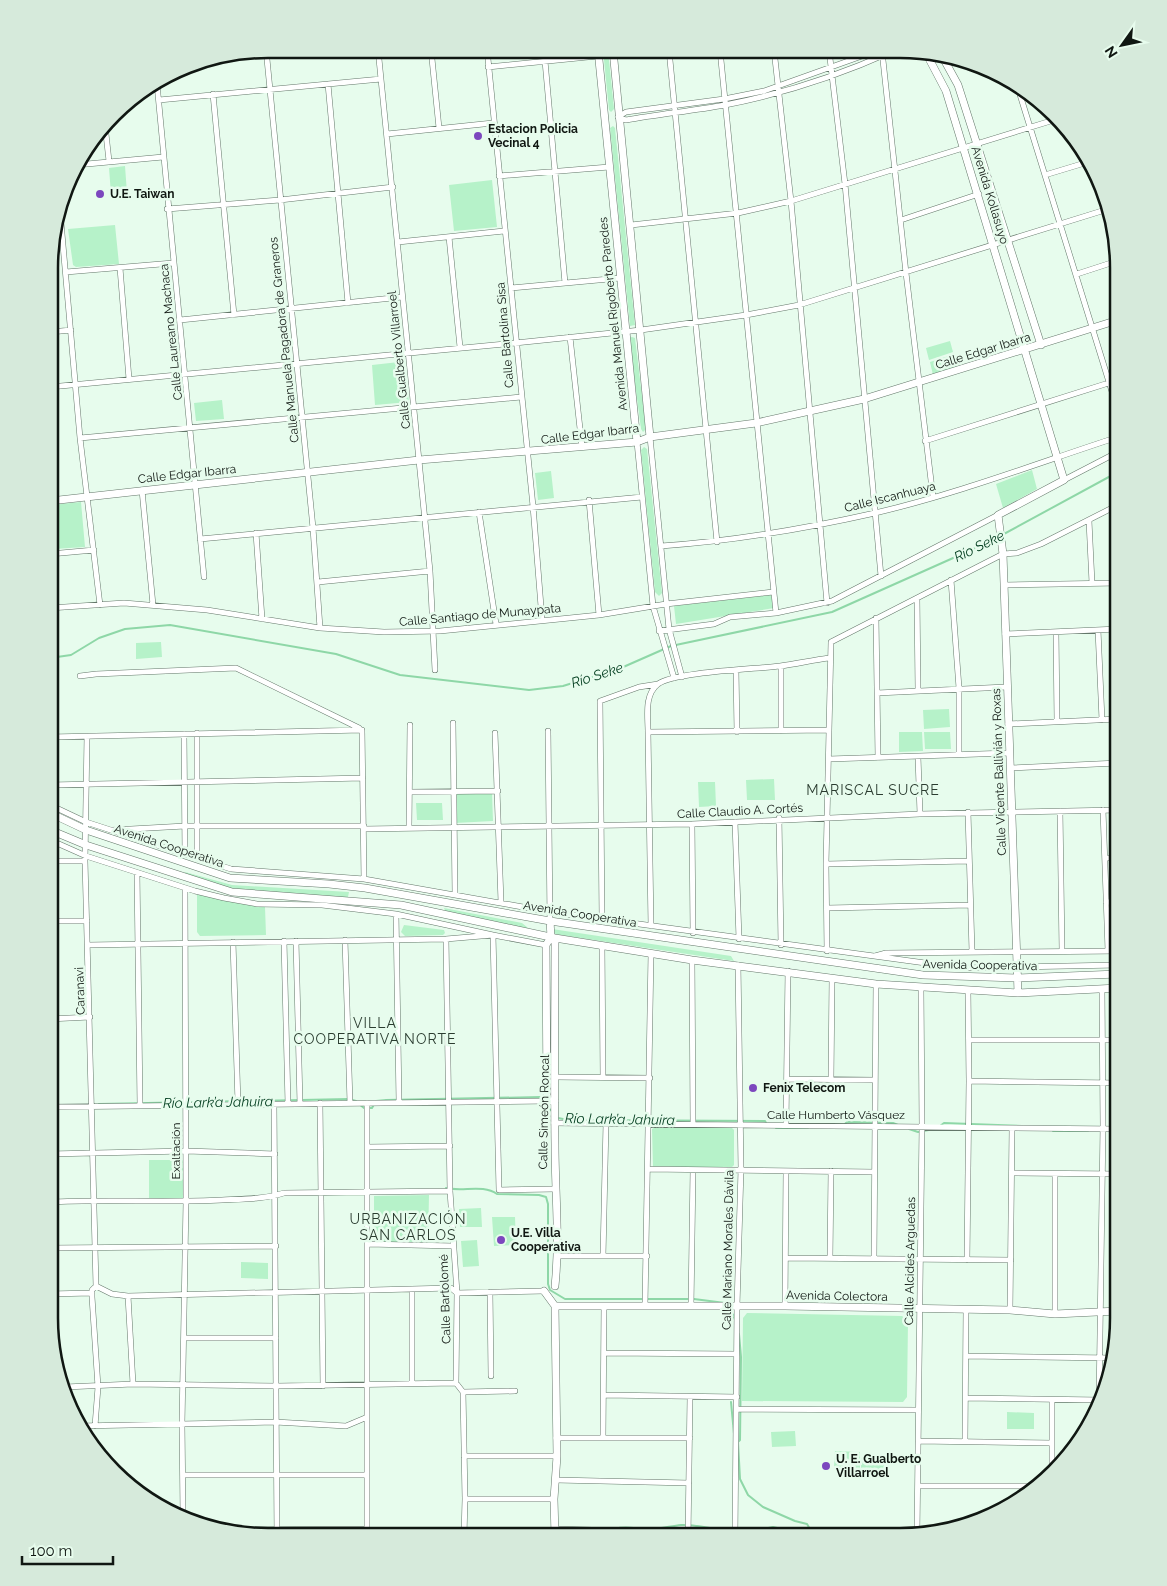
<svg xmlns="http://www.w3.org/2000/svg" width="1167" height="1586" font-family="Raleway,sans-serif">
  <rect width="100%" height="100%" fill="#e7fced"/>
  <path fill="#b6f2c9" d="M603,50h5l6,59 -3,3 -2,-2z
    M613,126l2,2 20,197 -5,1 -20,-198z
    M125,166l2,27 -16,1 -2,-26z
    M492,180l5,47 -43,4 -5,-46z
    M115,225l4,39 -43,3 -3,-2 -5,-36z
    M632,337l3,1 11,91 -3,3 -2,-3 -12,-91z
    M950,341l3,11 -24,8 -3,-12z
    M955,354l4,13 -26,8 -3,-13z
    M399,362l2,16 5,-1 3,25 -34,3 -3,-40z
    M222,400l2,19 -28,2 -2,-18z
    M644,447l3,2 15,144 -3,3 -4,-4 -14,-142z
    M1032,470l5,19 -34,19 -7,-24z
    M551,471l3,27 -16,2 -3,-27z
    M81,502l4,45 -31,2 -4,-44z
    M771,595l3,13 -98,16 -2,-18z
    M161,642l1,15 -26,2v-16z
    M949,709l1,18 -26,2 -1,-19z
    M899,732h23l1,19 -24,1z
    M924,732h26l1,17h-26z
    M774,779l1,21h-28l-1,-20z
    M698,782h17l1,24 -17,1z
    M492,793l1,28 -38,2 -1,-29z
    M416,803h26l1,17h-26z
    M185,872l47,13 117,7 -1,5 -5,1 -112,-7 -47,-14z
    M197,894l68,13 1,28 -66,1 -3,-4z
    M444,908l78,15 11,9 -87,-19z
    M404,925l40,5 1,3 -2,2 -38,1 -4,-4z
    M552,929l179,27 3,5 -180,-27z
    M654,1128h78l2,2v35l-2,2h-79l-1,-38z
    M149,1160h34v38h-34z
    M429,1195l-1,47h-53l-1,-2v-44z
    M481,1208l1,19h-22l-1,-18z
    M492,1217h23l1,28 -22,1z
    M477,1240l2,26 -16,1 -2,-26z
    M241,1262l27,1v16l-27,-1z
    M747,1313l155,3 6,5 -1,76 -4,5 -161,-1 1,-83z
    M1007,1412l27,1v16h-27z
    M795,1431l1,15 -24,1 -1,-15z
    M835,1451l25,1v16l-26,-1z
    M861,1458l24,1v16l-24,-1z"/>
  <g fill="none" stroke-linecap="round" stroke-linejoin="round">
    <path stroke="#8ed7a7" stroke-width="2" d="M1002,535l116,-63
      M50,658l21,-3 28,-17 26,-9 45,-4 166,29 64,21 129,15 34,-4 58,-18 50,-22 161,-34 166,-74
      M99,1104l250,-5 7,2
      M359,1104l5,4h8l4,-7 10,-1 156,-3 4,9 7,6
      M558,1118l10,2 197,1 2,4
      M844,1125l3,-3 46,1 5,2
      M940,1126l4,-3 78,3
      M776,1128h32
      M909,1129l9,3 16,-3
      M1053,1131h35
      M446,1188c17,4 37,-4 51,6l42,1 7,2 2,7v80l2,6 15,9h129l31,4
      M730,1308l5,12
      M739,1334l2,23 -1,83 -2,2 2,37 8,16 15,12 32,14 12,3 3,5 42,2 10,-3 20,2 15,-2 9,5h9
      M731,1402l3,32
      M741,1528l18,2 14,-3 22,5 15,-3
      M615,1529c12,-4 23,1 35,0 10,0 21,-3 31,-4 16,-1 30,5 47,4
      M564,1536l44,-4"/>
    <defs>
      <path id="street" d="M266,49l47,479 7,100
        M378,49l52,522 5,99
        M431,49l8,79
        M487,49l46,457 9,113
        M669,50l48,492
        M720,50l56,563
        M774,50l17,151 36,402
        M829,50l16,134 36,392
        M882,51l24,222 27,224
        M545,61l20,222
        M488,67l110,-11
        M157,84l47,493
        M328,84l20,219
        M1017,85l101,326
        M213,94l21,221
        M159,100l222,-21
        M618,117l8,-5 98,-13 40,-8 112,-40
        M619,118l7,2c33,-6 66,-9 99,-15 57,-11 115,-30 168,-54
        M105,125l4,36
        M387,134l106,-11
        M76,165l87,-8
        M1045,175l43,-13
        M499,176l110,-9
        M167,209l113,-9 113,-13
        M60,211l20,227 20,167
        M901,220l78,-26
        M631,225l107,-12 53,-12 263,-81
        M449,237l11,110
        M398,242l106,-11
        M120,268l9,111
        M66,272l107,-9
        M1077,274l40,-13
        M511,288l109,-10
        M180,320l222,-23
        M51,332l20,-2
        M570,337l12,110
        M50,387l465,-44 126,-13 105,-15 53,-10 306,-95
        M650,437l19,192 13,48
        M80,438l441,-41
        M925,441l193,-61
        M637,442l16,164 21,72
        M1064,480l54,-28
        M142,490l11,115
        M589,500l10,115
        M479,512l17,112
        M1089,521l3,62
        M256,533l6,86
        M200,539l442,-42
        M661,546c72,-5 143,-17 214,-33 82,-19 163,-50 243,-76
        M50,554l44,-4
        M951,580l8,108v67
        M318,582l112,-11
        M1004,585l114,-2
        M917,598l1,92
        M50,608l74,-5 83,7 113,18 64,4 56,-1 159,-16 67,-11 107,-12
        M876,618l2,140
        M1098,630l4,90
        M659,631l55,-7 16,-7 46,-4 56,-12 166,-86
        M1056,632l1,89
        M1005,634l113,-5
        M781,666v65
        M736,670l1,62
        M80,676l16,-2 140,-6 123,60
        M50,683h2
        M877,693l129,-6
        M453,723l2,170
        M1008,724l110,-5
        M362,730l2,149
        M548,731l2,190
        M648,732l181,-2
        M197,733v125
        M495,733l6,169
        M184,734l1,120
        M87,736l-2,125 11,425
        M50,737l312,-7
        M918,757l2,57
        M829,759l180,-6
        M1010,768l108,-5
        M50,785l313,-7
        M410,792l88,-1
        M50,805l36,17 145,47 133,10 187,33 411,56 156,-3
        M1103,810l5,141
        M1060,811l2,140
        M968,812l4,140
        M779,818l2,127
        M735,822l4,117
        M692,824l1,109
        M409,828l1,-103
        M364,829l328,-5 228,-10 198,-4
        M113,830l72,-4h179
        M50,840l36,16 109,35 29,7 33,6 65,1 74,9 97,21 6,255 56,-1
        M1105,858h13
        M50,861h35
        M826,864l143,-3
        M137,873l3,232
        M1106,902h12
        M827,908l143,-3
        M396,914l3,188
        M602,919l-2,-218 39,-14 19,-3
        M49,921h38
        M651,926l-3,-194c0,-16 -4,-37 10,-48 16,-12 98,-15 122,-18 16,-2 33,-6 49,-8
        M446,939l4,252 7,102 -1,90 7,9 2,107 -1,37
        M345,940l5,163
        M284,941l4,163
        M296,941l4,163
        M233,942l5,162
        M88,945l358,-6 47,-4 53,10
        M602,945l1,132
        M827,951l-1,-87 5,-222 172,-88 14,-1 24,-9 77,-39
        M875,956l11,-3 232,-2
        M692,960l1,163
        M49,1019l41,-2
        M969,1040h149
        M556,1077l94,1
        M787,1079l88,1
        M831,1080l1,-102
        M969,1081l149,2
        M320,1103l3,283
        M367,1103v433
        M274,1104l3,432
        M49,1107l498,-6
        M554,1123l564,6
        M786,1124l2,-153
        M367,1147l83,-1
        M49,1154l137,-3 89,3
        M648,1169l226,3
        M1012,1173l106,1
        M1055,1174v140
        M49,1202c58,-3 116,1 173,-2 21,-1 42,-1 62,-7l166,-2
        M368,1244l85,2
        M49,1248l227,-2
        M559,1256h88
        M603,1256l3,-133
        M786,1258l225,2
        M830,1258l1,-87
        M874,1259l2,-275
        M967,1260l2,-179 -1,-90
        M490,1292l1,84
        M49,1294l43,-1
        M128,1296l5,88
        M645,1306l6,-353
        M691,1306l2,-136
        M785,1306l1,-135
        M1010,1310l2,-182
        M184,1338h92
        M605,1353l131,1
        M967,1356l146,2
        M412,1382v-93
        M65,1387l68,-3 144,2 179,-3
        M463,1392l52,-1
        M604,1395l133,2
        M966,1398l134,2
        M1099,1404l4,-278 -1,-137
        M737,1409l181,1
        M79,1426l196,-4 71,4 19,-8
        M95,1426l3,-39 -6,-90v-7l4,-4 16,8 16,2 323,-8 6,5 87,-2
        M556,1438h134
        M603,1438l1,-132
        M918,1441l134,2
        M965,1441l1,-131
        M464,1456h93
        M1052,1473v-73
        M183,1475h184
        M556,1480l133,3
        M918,1486h120
        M465,1499h89
        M183,1514l-1,-90 4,-222 -1,-314
        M554,1529l191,5c12,-1 29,-6 37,3
        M226,1530l141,-1
        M917,1533l5,-407 -1,-137
        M688,1537l2,-140
        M735,1537l2,-231 4,-137 -3,-204"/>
      <path id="secondary" d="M598,50l39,392
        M613,50l37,387
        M925,51l21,40 118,389 -66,35 5,39 15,439
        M941,54l17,31 83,260
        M50,501l369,-41 218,-18 13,-5 106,-14 108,-24 254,-79
        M50,813l36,17 144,48 99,6 36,4 185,33 373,54 94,3 101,-4
        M50,830l36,15 146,47 169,13 154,33 137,22 184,24 142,9 100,-5
        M550,921l1,16 -5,8 1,156h8
        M555,938c0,69 -1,138 0,206 0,47 5,95 0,142
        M544,1291l11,15 2,150 -3,43 1,37
        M555,1306h230l225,4 45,4 63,-3"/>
    </defs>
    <use href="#street" stroke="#64776a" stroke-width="6"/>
    <use href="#secondary" stroke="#64776a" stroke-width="8"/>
    <use href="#street" stroke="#fff" stroke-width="5"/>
    <use href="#secondary" stroke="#fff" stroke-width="7"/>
  </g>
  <g fill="#7c47be" stroke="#e7fced" stroke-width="2">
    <circle cx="478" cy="136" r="5"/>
    <circle cx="100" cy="194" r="5"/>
    <circle cx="753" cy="1088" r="5"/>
    <circle cx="501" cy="1240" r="5"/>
    <circle cx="826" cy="1466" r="5"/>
  </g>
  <g text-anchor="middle" stroke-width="5" stroke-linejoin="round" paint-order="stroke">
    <g font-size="12" font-weight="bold" fill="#101712" stroke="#e7fced" text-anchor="start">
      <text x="488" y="133">Estacion Policia<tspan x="488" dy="14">Vecinal 4</tspan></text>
      <text x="110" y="198">U.E. Taiwan</text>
      <text x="763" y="1092">Fenix Telecom</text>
      <text x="511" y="1237">U.E. Villa<tspan x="511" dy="14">Cooperativa</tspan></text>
      <text x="836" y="1463">U. E. Gualberto<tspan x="836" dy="14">Villarroel</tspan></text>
    </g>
    <g font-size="12" fill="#101712" stroke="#e7fced">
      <text transform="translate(990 195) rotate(73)" y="4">Avenida Kollasuyo</text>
      <text transform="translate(613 314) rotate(-96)" y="4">Avenida Manuel Rigoberto Paredes</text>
      <text transform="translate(171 332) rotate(-96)" y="4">Calle Laureano Machaca</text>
      <text transform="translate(505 335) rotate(-95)" y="4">Calle Bartolina Sisa</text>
      <text transform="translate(284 340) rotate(-96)" y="4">Calle Manuela Pagadora de Graneros</text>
      <text transform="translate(983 351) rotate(-17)" y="4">Calle Edgar Ibarra</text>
      <text transform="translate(399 360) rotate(-96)" y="4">Calle Gualberto Villarroel</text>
      <text transform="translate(590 434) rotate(-7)" y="4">Calle Edgar Ibarra</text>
      <text transform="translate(187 474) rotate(-6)" y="4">Calle Edgar Ibarra</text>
      <text transform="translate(890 497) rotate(-14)" y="4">Calle Iscanhuaya</text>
      <text transform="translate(480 615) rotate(-5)" y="4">Calle Santiago de Munaypata</text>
      <text transform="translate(999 772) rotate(-92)" y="4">Calle Vicente Ballivián y Roxas</text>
      <text transform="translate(740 811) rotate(-3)" y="4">Calle Claudio A. Cortés</text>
      <text transform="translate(169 846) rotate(18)" y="4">Avenida Cooperativa</text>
      <text transform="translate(580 914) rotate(9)" y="4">Avenida Cooperativa</text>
      <text transform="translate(980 965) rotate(1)" y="4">Avenida Cooperativa</text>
      <text transform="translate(80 991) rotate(-92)" y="4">Caranavi</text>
      <text transform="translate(544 1112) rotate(-89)" y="4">Calle Simeón Roncal</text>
      <text x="836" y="1119">Calle Humberto Vásquez</text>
      <text transform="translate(176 1151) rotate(-90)" y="4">Exaltación</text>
      <text transform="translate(728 1250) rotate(-89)" y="4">Calle Mariano Morales Dávila</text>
      <text transform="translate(910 1261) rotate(-89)" y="4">Calle Alcides Arguedas</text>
      <text transform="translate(837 1296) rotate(1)" y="4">Avenida Colectora</text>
      <text transform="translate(445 1299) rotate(-92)" y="4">Calle Bartolomé</text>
    </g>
    <g font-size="14" font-style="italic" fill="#094325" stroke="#e7fced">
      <text transform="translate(979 546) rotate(-26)" y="5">Río Seke</text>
      <text transform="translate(597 675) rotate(-18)" y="5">Río Seke</text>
      <text transform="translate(218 1102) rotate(-1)" y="5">Río Lark’a Jahuira</text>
      <text transform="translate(620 1119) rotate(1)" y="5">Río Lark’a Jahuira</text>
    </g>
    <g font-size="14" letter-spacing="1" fill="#2b3c30" stroke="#e7fced">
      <text x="873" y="795">MARISCAL SUCRE</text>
      <text x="375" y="1028">VILLA<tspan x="375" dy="16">COOPERATIVA NORTE</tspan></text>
      <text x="408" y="1224">URBANIZACIÓN<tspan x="408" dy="16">SAN CARLOS</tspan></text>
    </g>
  </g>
  <path d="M0 0H1167V1586H0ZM268 58H900A210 210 0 0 1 1110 268V1318A210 210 0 0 1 900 1528H268A210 210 0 0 1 58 1318V268A210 210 0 0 1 268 58Z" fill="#d6eadb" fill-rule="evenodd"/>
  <path fill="none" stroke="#101712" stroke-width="2.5" d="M268 58H900A210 210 0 0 1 1110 268V1318A210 210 0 0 1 900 1528H268A210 210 0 0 1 58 1318V268A210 210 0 0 1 268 58Z"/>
  <g transform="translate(1122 45) rotate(237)" stroke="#e7fced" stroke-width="4" paint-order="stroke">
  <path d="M0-4L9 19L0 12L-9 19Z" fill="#101712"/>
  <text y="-8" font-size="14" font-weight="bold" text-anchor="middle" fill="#101712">N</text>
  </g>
  <path d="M22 1556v8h91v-8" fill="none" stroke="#101712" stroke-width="2.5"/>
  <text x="30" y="1556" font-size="15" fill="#101712" stroke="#e7fced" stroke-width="4" paint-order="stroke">100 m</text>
</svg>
